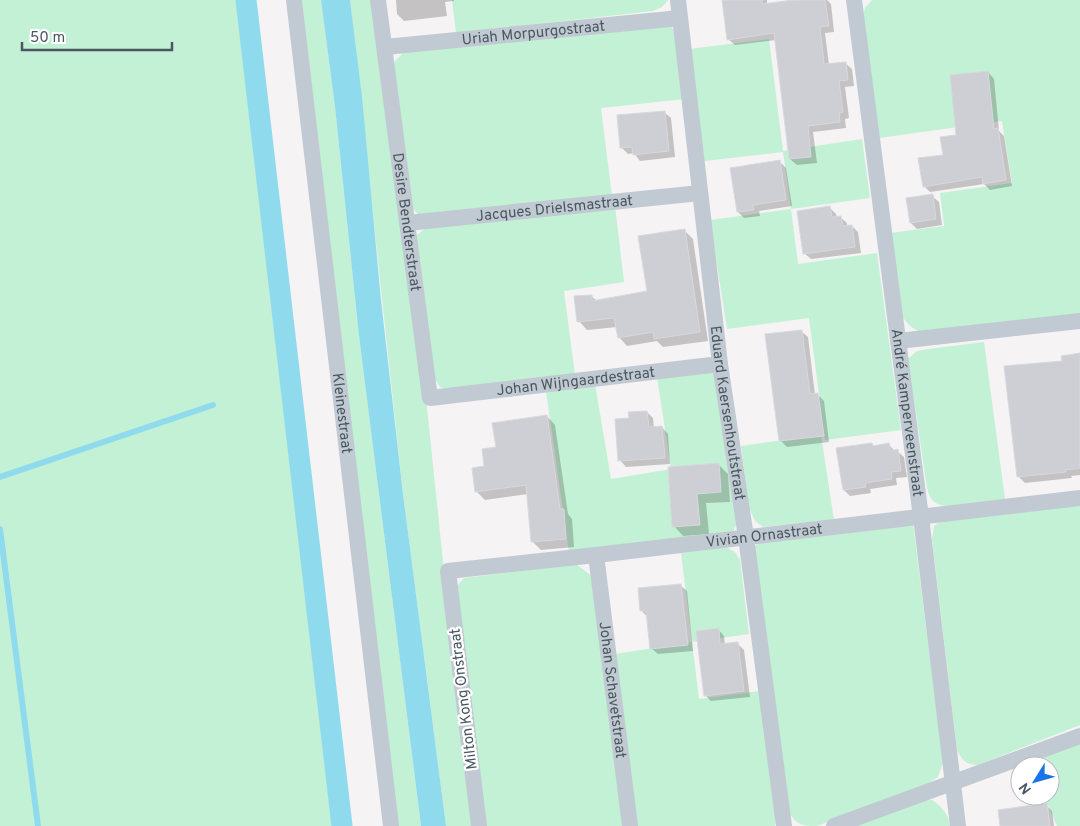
<svg xmlns="http://www.w3.org/2000/svg" width="1080" height="826" font-family="Overpass,sans-serif">
  <rect width="100%" height="100%" fill="#f5f3f3"/>
  <path fill="#c3f1d5" d="M0,0h246l96,826h-342z
    M302,0h19l14,107 24,229 62,490h-24z
    M350,0h21l55,398 18,173 31,255h-29l-43,-332z
    M452,0h216l-6,7 -9,4 -197,22z
    M872,0h208v314l-159,18c-10,-4 -15,-9 -20,-18l-11,-81 54,-7 -4,-33 72,-10 -10,-62 -123,17 -16,-122 2,-8z
    M661,25l11,2 5,11 8,61 -84,9 11,88 -194,18 -6,-6 -21,-134 4,-13 9,-9z
    M769,39l14,112 79,-12 8,59 -79,11 7,55 79,-11 24,177 -76,10 -16,-122 -82,11 -17,-109 81,-11 -8,-57 -79,9 -15,-112z
    M615,206l9,76 -60,9 11,84 -122,15 -13,-3 -8,-13 -19,-128 4,-11 10,-8z
    M984,342l21,157 -60,7c-12,-2 -15,-7 -18,-18l-19,-129 9,-8 11,-2z
    M707,370l8,3 23,149 -5,9 -164,22 -23,-162 49,-7 16,95 60,-10 -14,-92z
    M821,435l13,85 -71,7 -8,-6 -6,-14 -8,-61z
    M1080,504v221l-102,40c-12,0 -16,-5 -21,-15l-25,-211 2,-13 9,-6z
    M913,523l30,239 -5,15 -12,8 -109,41c-18,0 -21,-2 -31,-18l-32,-261 7,-6z
    M726,547l9,5 5,8 9,74 -57,8 7,57 61,-8 16,124 -1,11h-139l-21,-172 77,-12 -11,-89z
    M576,564l17,13 32,249h-143l-25,-240 7,-8z
    M1080,741v85h-23l-13,-30h6v-30h-19l-2,-5z
    M932,800c10,7 16,13 18,26h-100l68,-25z"/>
  <path fill="#90daee" d="M321,0h29l12,97 19,203 22,194 43,332h-25l-62,-490 -24,-229z"/>
  <path fill="#0003" d="M396,0h58v1l-9,1 2,14 -43,5 -7,-7z
    M723,0h44v4l36,-4h24l4,4 3,28 -9,1 4,32 16,-2 7,6 2,17 -9,1 4,31 -4,1 1,9 -33,4 4,31 -20,2 -7,-6 -14,-119 -41,5 -7,-6z
    M988,72l6,7 5,52 5,5 8,50 -22,4 -6,-6 -54,8 -6,-6 33,-50z
    M664,112l7,6 4,39 -35,4 -6,-8 -6,1 -6,-6z
    M780,162l6,6 6,38 -33,5 1,5 -16,2 -6,-6z
    M932,196l7,6 3,23 -25,4 -6,-6z
    M830,208l6,6 1,4 3,-1 7,6v4l5,-1 6,6 3,21 -50,6 -7,-6z
    M685,231l8,8 15,102 -45,6 -6,-6 -30,5 -8,-9 -2,-10 -30,3 -8,-9 12,-25 6,5 51,-9z
    M801,331l7,6 7,58h3l6,6 5,41 -42,5 -7,-7z
    M1080,355v120l-9,1 1,2 -47,5 -6,-6 44,-115z
    M647,412l6,6 1,10 8,-1 6,7 2,30 -44,3 -6,-7 10,-41z
    M547,416l8,9 13,89 4,5 2,28 -33,3 -9,-9 -4,-47 -43,6 -9,-9 10,-24 12,-19z
    M872,444l3,3 14,-2 6,6h2l7,6 3,20 -11,1 1,7 -27,4 1,4 -21,3 -6,-6 -6,-41z
    M719,465l9,9 2,28 -24,1 3,31 -26,2 -9,-10 -5,-58z
    M680,585l7,6 6,60 -35,3 -7,-6 -3,-30 -6,-7z
    M718,629l6,7 1,9 13,-1 6,6 6,47 -39,4 -6,-6z
    M1046,805l6,6 2,15h-53z"/>
  <g fill="none" stroke-linecap="round" stroke-linejoin="round">
    <path stroke="#90daee" stroke-width="6" d="M0,477l213,-72
      M0,529l38,297"/>
    <path stroke="#90daee" stroke-width="21" d="M246,0l96,826"/>
  </g>
  <path fill="#cdcfd5" stroke="#d7d9de" d="M722,0h40v4l31,-4h32l4,26 -9,1 4,37 22,-2 2,18 -9,1 4,31 -4,1 1,9 -32,4 3,31 -22,2 -15,-126 -47,7z
    M988,71l6,58 4,-1 8,52 -23,4 -1,-7 -59,10 -5,-29 25,-3 -3,-18 16,-2 -6,-60z
    M665,111l4,40 -36,4 -1,-8 -12,1 -3,-33z
    M780,160l6,40 -33,5 1,5 -17,2 -7,-44z
    M933,194l3,25 -26,4 -4,-25z
    M830,206l2,11 9,-1 2,10 9,-1 3,22 -52,7 -6,-43z
    M685,229l15,103 -46,7 -1,-7 -35,6 -4,-20 -37,4 -3,-26 18,-1v6l55,-10 -9,-55z
    M802,330l8,64 8,-1 6,43 -45,5 -14,-107z
    M1080,353v115l-14,2v2l-49,5 -13,-111 58,-5 -1,-5z
    M647,411l2,16 13,-1 3,32 -47,3 -3,-42 14,-1 -1,-6z
    M547,415l13,94h4l2,30 -35,3 -5,-57 -51,7 -3,-24 12,-2 -2,-17 14,-2 -4,-24z
    M872,443l1,3 16,-3 2,8 7,-2 3,22 -10,1 1,7 -27,4 1,4 -23,3 -7,-42z
    M719,463l2,29 -24,2 3,31 -28,2 -4,-60z
    M681,584l7,61 -38,4 -4,-38h-6l-2,-23z
    M719,628l1,16 18,-2 6,49 -40,5 -8,-65z
    M1047,803l3,23h-50l-2,-16z"/>
  <g fill="none" stroke-linecap="round" stroke-linejoin="round">
    <g stroke="#c1cad2" stroke-width="16">
      <path id="s1" d="M294,0l97,826"/>
      <path id="s2" d="M378,0l52,398 290,-34"/>
      <path id="s3" d="M678,0l42,364 26,173 38,289"/>
      <path id="s4" d="M854,0l67,517 37,309"/>
      <path id="s5" d="M385,47l295,-29"/>
      <path id="s6" d="M407,223l293,-30"/>
      <path d="M898,341l182,-20"/>
      <path id="s7" d="M596,555l34,271"/>
      <path id="s8" d="M479,826l-31,-255 148,-16 484,-57"/>
      <path d="M834,826l246,-90"/>
    </g>
  </g>
  <g text-anchor="middle" stroke-width="4.5" stroke-linejoin="round" paint-order="stroke">
    <g font-size="15" fill="#4a5661" stroke="#fff">
      <text dy="5" stroke="none"><textPath href="#s5" startOffset="149">Uriah Morpurgostraat</textPath></text>
      <text dy="5" stroke="none"><textPath href="#s6" startOffset="148">Jacques Drielsmastraat</textPath></text>
      <text dy="5" stroke="none"><textPath href="#s2" startOffset="224">Desire Bendterstraat</textPath></text>
      <text dy="5" stroke="none"><textPath href="#s2" startOffset="548">Johan Wijngaardestraat</textPath></text>
      <text dy="5" stroke="none"><textPath href="#s1" startOffset="416">Kleinestraat</textPath></text>
      <text dy="5" stroke="none"><textPath href="#s3" startOffset="416">Eduard Kaersenhoutstraat</textPath></text>
      <text dy="5" stroke="none"><textPath href="#s4" startOffset="416">André Kamperveenstraat</textPath></text>
      <text dy="5" stroke="none"><textPath href="#s8" startOffset="575">Vivian Ornastraat</textPath></text>
      <text dy="5" stroke="none"><textPath href="#s7" startOffset="136">Johan Schavetstraat</textPath></text>
      <text transform="translate(463 699) rotate(-97)" y="5">Milton Kong Onstraat</text>
    </g>
  </g>
  <g transform="translate(1035 781) rotate(233)"><circle r="24" fill="#ffffff" stroke="#b7bbc0"/>
  <path d="M0-4L9 19L0 12L-9 19Z" fill="#1a73e8"/>
  <text y="-8" font-size="14" font-weight="bold" text-anchor="middle" fill="#4a5661">N</text>
  </g>
  <path d="M22 42v8h150v-8" fill="none" stroke="#4a5661" stroke-width="2.5"/>
  <text x="30" y="42" font-size="15" fill="#4a5661" stroke="#ffffff" stroke-width="4" paint-order="stroke">50 m</text>
</svg>
